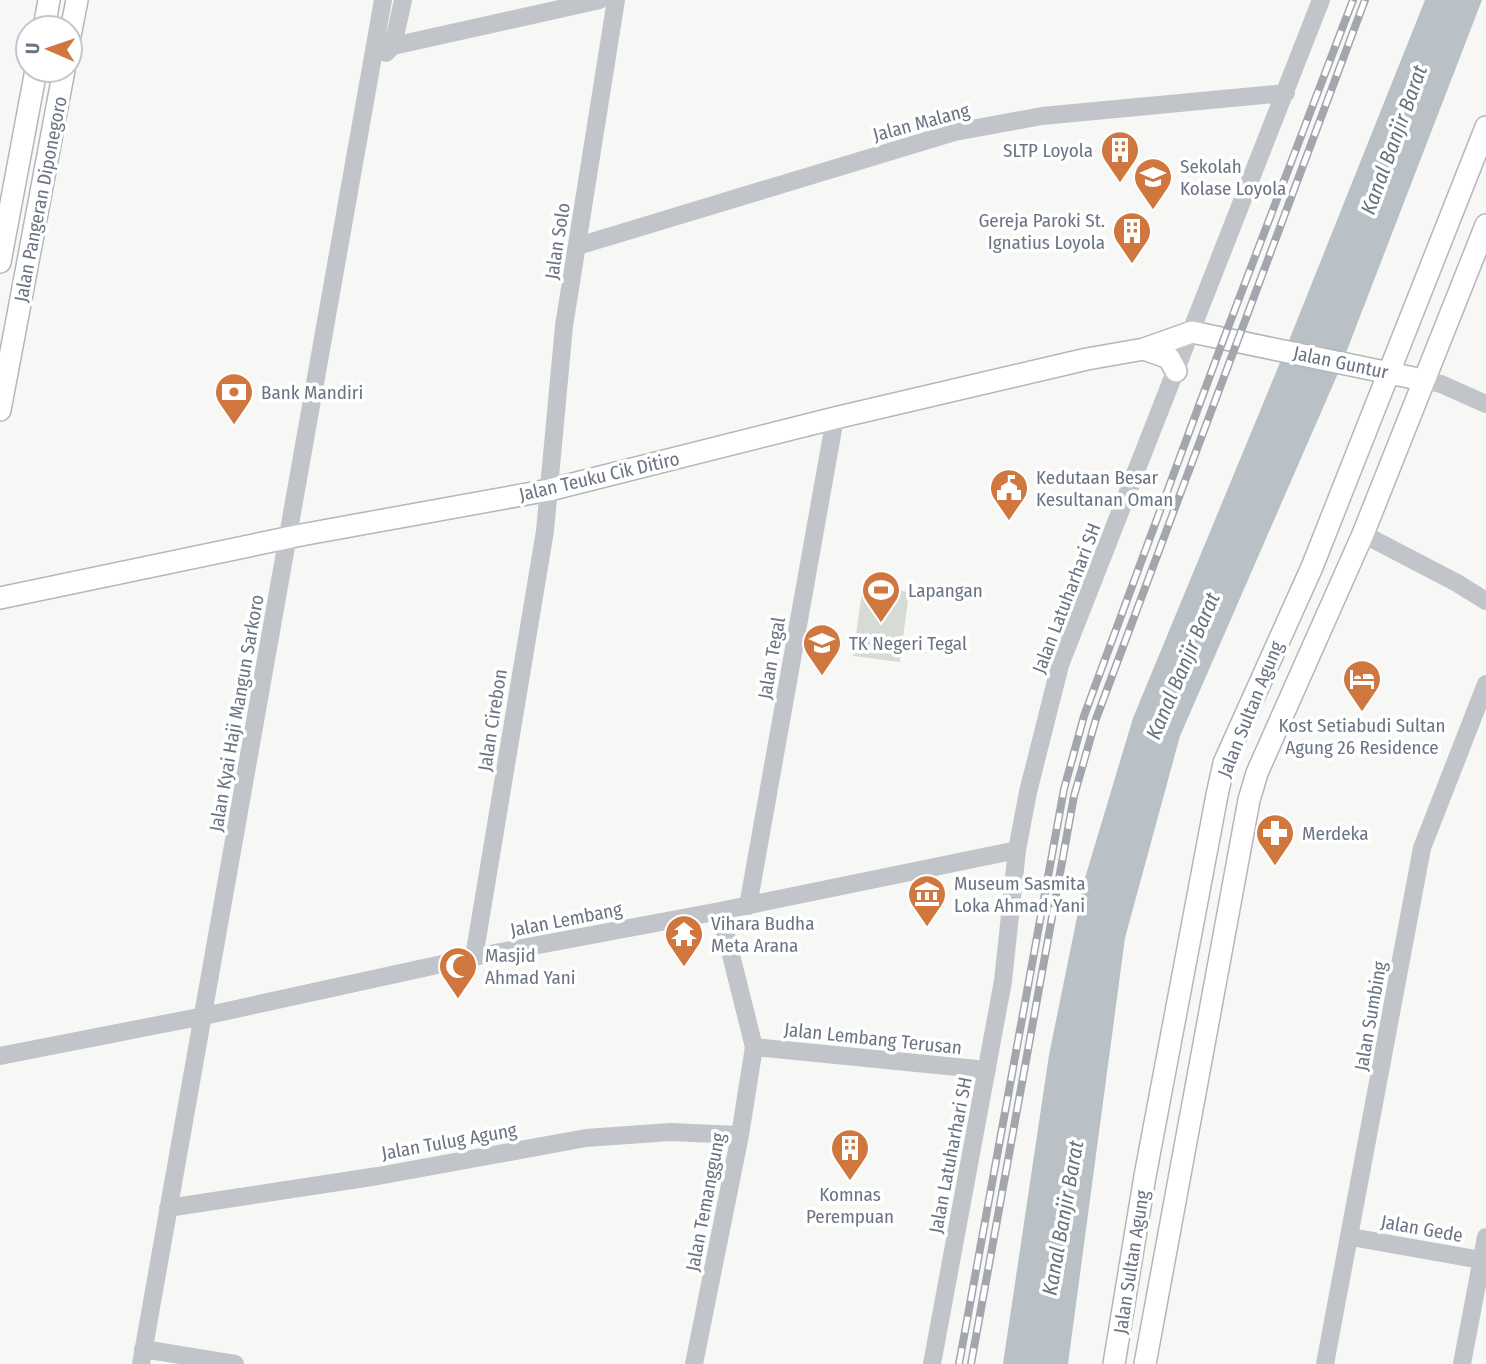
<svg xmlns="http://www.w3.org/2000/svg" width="1486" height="1364" font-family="'Fira Sans Condensed',sans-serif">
  <rect width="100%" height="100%" fill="#f7f7f5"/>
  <path fill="#d6dcd5" d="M863,585l46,7 -9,70 -47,-6z"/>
  <path fill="#b9c1c7" d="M1425,0h57l-143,371 -159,365 -55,202 -57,426h-65l46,-309 36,-177 48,-160 151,-365z"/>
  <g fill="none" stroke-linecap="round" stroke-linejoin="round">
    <defs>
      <path id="major" d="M44,28l5,-28
        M70,36l7,-36
        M0,262l36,-192
        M1144,349l25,9 7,13
        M0,410l64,-340
        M0,598l301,-63 248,-45 286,-72 252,-59 57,-10 48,-17 231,48
        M1114,1364l31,-188 72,-381 7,-32 88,-196 174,-440
        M1145,1364l104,-564 8,-27 106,-239 123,-309"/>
    </defs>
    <use href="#major" stroke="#b3b6ba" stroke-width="24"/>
    <path stroke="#c1c4c8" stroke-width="18" d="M376,41l17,5 207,-46
      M386,53l7,-7 10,-46
      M578,246l377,-114 87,-16 244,-23
      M1423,380l18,4 45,20
      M1363,534l94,49 29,18
      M748,906l87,-488
      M474,957l71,-426 19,-205 52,-326
      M754,1047l233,23
      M0,1056l204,-40 270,-59 246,-46 297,-61
      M168,1208l210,-32 208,-38 84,-6 70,3
      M1351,1237l135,24
      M143,1349l92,15
      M141,1364l242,-1364
      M694,1364l46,-229 14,-88 -34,-136
      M932,1364l71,-383 14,-131 11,-58 32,-127 261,-665
      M1325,1364l97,-516 64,-164
      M1462,1364l24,-127"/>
    <use href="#major" stroke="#fff" stroke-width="21"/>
    <defs>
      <path id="rail" d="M959,1364l105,-575 20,-73 140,-378 129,-338
        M971,1364l103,-568 22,-77 269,-719"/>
    </defs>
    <use href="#rail" stroke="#a3a7ad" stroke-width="8"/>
    <use href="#rail" stroke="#fff" stroke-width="5" stroke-dasharray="16" stroke-linecap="butt"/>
  </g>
  <defs>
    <symbol id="building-pin" viewBox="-11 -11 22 30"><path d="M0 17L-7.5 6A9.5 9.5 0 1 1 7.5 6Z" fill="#cf773e" stroke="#fff"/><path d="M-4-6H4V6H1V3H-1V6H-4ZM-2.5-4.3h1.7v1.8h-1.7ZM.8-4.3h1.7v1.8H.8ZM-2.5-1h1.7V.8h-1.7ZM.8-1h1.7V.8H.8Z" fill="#fff"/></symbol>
    <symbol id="school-pin" viewBox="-11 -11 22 30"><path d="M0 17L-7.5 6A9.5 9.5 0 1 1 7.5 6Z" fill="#cf773e" stroke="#fff"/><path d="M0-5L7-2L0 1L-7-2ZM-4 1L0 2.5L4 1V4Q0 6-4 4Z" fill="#fff"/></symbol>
    <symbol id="bank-pin" viewBox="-11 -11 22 30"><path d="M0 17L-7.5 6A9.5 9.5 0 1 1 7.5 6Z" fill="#cf773e" stroke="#fff"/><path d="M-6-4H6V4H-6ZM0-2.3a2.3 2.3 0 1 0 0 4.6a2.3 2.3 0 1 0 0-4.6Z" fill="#fff"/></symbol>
    <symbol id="civic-pin" viewBox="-11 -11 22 30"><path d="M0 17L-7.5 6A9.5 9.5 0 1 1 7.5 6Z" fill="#cf773e" stroke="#fff"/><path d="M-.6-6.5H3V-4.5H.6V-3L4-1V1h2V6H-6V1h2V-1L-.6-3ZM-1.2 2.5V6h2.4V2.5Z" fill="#fff"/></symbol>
    <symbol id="stadium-pin" viewBox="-11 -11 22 30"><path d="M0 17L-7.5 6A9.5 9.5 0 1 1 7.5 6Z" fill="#cf773e" stroke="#fff"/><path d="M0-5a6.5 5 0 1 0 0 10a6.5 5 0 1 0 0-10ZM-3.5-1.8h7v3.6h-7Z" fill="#fff"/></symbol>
    <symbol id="hotel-pin" viewBox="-11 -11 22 30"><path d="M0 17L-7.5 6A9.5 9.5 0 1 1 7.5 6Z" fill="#cf773e" stroke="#fff"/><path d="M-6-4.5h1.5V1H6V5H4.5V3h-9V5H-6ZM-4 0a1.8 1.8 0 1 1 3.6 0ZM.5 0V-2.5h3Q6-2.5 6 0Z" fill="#fff"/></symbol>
    <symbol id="pharmacy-pin" viewBox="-11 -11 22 30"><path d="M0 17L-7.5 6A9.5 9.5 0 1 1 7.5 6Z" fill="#cf773e" stroke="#fff"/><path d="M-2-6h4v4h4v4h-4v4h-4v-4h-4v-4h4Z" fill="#fff"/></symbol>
    <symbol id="museum-pin" viewBox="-11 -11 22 30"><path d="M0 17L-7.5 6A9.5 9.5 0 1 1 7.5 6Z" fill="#cf773e" stroke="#fff"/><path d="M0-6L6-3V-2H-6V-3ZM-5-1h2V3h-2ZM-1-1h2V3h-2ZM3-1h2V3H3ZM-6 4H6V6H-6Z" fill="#fff"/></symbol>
    <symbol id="temple-pin" viewBox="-11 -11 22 30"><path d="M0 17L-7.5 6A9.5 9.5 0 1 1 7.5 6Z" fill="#cf773e" stroke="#fff"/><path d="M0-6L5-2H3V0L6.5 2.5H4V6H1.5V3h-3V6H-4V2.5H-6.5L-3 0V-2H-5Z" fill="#fff"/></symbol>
    <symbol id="mosque-pin" viewBox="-11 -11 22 30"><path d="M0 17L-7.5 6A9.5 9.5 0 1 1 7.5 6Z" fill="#cf773e" stroke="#fff"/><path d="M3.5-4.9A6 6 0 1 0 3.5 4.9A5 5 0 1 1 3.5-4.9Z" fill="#fff"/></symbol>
  </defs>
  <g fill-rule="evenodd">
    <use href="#building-pin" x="1098" y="128" width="44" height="60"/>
    <use href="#school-pin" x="1131" y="155" width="44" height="60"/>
    <use href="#building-pin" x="1110" y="209" width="44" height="60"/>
    <use href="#bank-pin" x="212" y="370" width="44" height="60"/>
    <use href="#civic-pin" x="987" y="466" width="44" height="60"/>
    <use href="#stadium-pin" x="859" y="568" width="44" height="60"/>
    <use href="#school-pin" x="800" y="621" width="44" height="60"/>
    <use href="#hotel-pin" x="1340" y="657" width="44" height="60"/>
    <use href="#pharmacy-pin" x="1253" y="811" width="44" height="60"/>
    <use href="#museum-pin" x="905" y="872" width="44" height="60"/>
    <use href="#temple-pin" x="662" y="912" width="44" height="60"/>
    <use href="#mosque-pin" x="436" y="944" width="44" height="60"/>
    <use href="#building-pin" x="828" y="1126" width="44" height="60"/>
  </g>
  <g text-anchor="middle" stroke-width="7" stroke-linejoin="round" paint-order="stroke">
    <g font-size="19" fill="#6a7483" stroke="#fff">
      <text transform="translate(921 122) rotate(-15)" y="7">Jalan Malang</text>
      <text transform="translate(40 199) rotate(-79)" y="7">Jalan Pangeran Diponegoro</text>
      <text transform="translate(557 241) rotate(-81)" y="7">Jalan Solo</text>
      <text transform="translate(1341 362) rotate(12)" y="7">Jalan Guntur</text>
      <text transform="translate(599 476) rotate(-13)" y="7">Jalan Teuku Cik Ditiro</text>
      <text transform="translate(1066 598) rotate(-69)" y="7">Jalan Latuharhari SH</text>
      <text transform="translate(771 658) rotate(-80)" y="7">Jalan Tegal</text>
      <text transform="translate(1250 709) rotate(-68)" y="7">Jalan Sultan Agung</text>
      <text transform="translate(236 713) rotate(-80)" y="7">Jalan Kyai Haji Mangun Sarkoro</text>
      <text transform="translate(492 720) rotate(-81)" y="7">Jalan Cirebon</text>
      <text transform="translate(566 919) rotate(-11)" y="7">Jalan Lembang</text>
      <text transform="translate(1370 1016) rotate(-80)" y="7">Jalan Sumbing</text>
      <text transform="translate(873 1038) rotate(6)" y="7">Jalan Lembang Terusan</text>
      <text transform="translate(449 1141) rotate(-10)" y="7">Jalan Tulug Agung</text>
      <text transform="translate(950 1155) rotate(-79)" y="7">Jalan Latuharhari SH</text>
      <text transform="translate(705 1202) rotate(-79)" y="7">Jalan Temanggung</text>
      <text transform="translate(1422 1228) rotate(10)" y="7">Jalan Gede</text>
      <text transform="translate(1131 1262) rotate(-81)" y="7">Jalan Sultan Agung</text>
    </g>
    <g font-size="19" fill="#6a7483" stroke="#fff" text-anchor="start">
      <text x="1093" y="157" text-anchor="end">SLTP Loyola</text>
      <text x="1180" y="173">Sekolah<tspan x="1180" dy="22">Kolase Loyola</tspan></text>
      <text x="1105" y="227" text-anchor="end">Gereja Paroki St.<tspan x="1105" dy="22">Ignatius Loyola</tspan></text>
      <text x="261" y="399">Bank Mandiri</text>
      <text x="1036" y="484">Kedutaan Besar<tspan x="1036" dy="22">Kesultanan Oman</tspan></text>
      <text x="908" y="597">Lapangan</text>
      <text x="849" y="650">TK Negeri Tegal</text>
      <text x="1362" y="732" text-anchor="middle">Kost Setiabudi Sultan<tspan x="1362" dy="22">Agung 26 Residence</tspan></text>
      <text x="1302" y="840">Merdeka</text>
      <text x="954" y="890">Museum Sasmita<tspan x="954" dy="22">Loka Ahmad Yani</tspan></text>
      <text x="711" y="930">Vihara Budha<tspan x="711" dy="22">Meta Arana</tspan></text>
      <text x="485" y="962">Masjid<tspan x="485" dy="22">Ahmad Yani</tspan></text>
      <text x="850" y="1201" text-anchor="middle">Komnas<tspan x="850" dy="22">Perempuan</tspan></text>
    </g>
    <g font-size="21" font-style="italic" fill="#66747e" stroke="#fff">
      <text transform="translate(1394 140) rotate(-70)" y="7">Kanal Banjir Barat</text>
      <text transform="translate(1183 666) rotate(-67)" y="7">Kanal Banjir Barat</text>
      <text transform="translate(1063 1218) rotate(-80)" y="7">Kanal Banjir Barat</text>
    </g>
  </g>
  <g transform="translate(49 49) rotate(272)"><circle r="33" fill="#ffffff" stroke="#c3c7cd" stroke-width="2"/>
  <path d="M0-5L12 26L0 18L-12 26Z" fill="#cf773e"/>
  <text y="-10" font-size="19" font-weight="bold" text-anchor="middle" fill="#6a7483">U</text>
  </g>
</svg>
